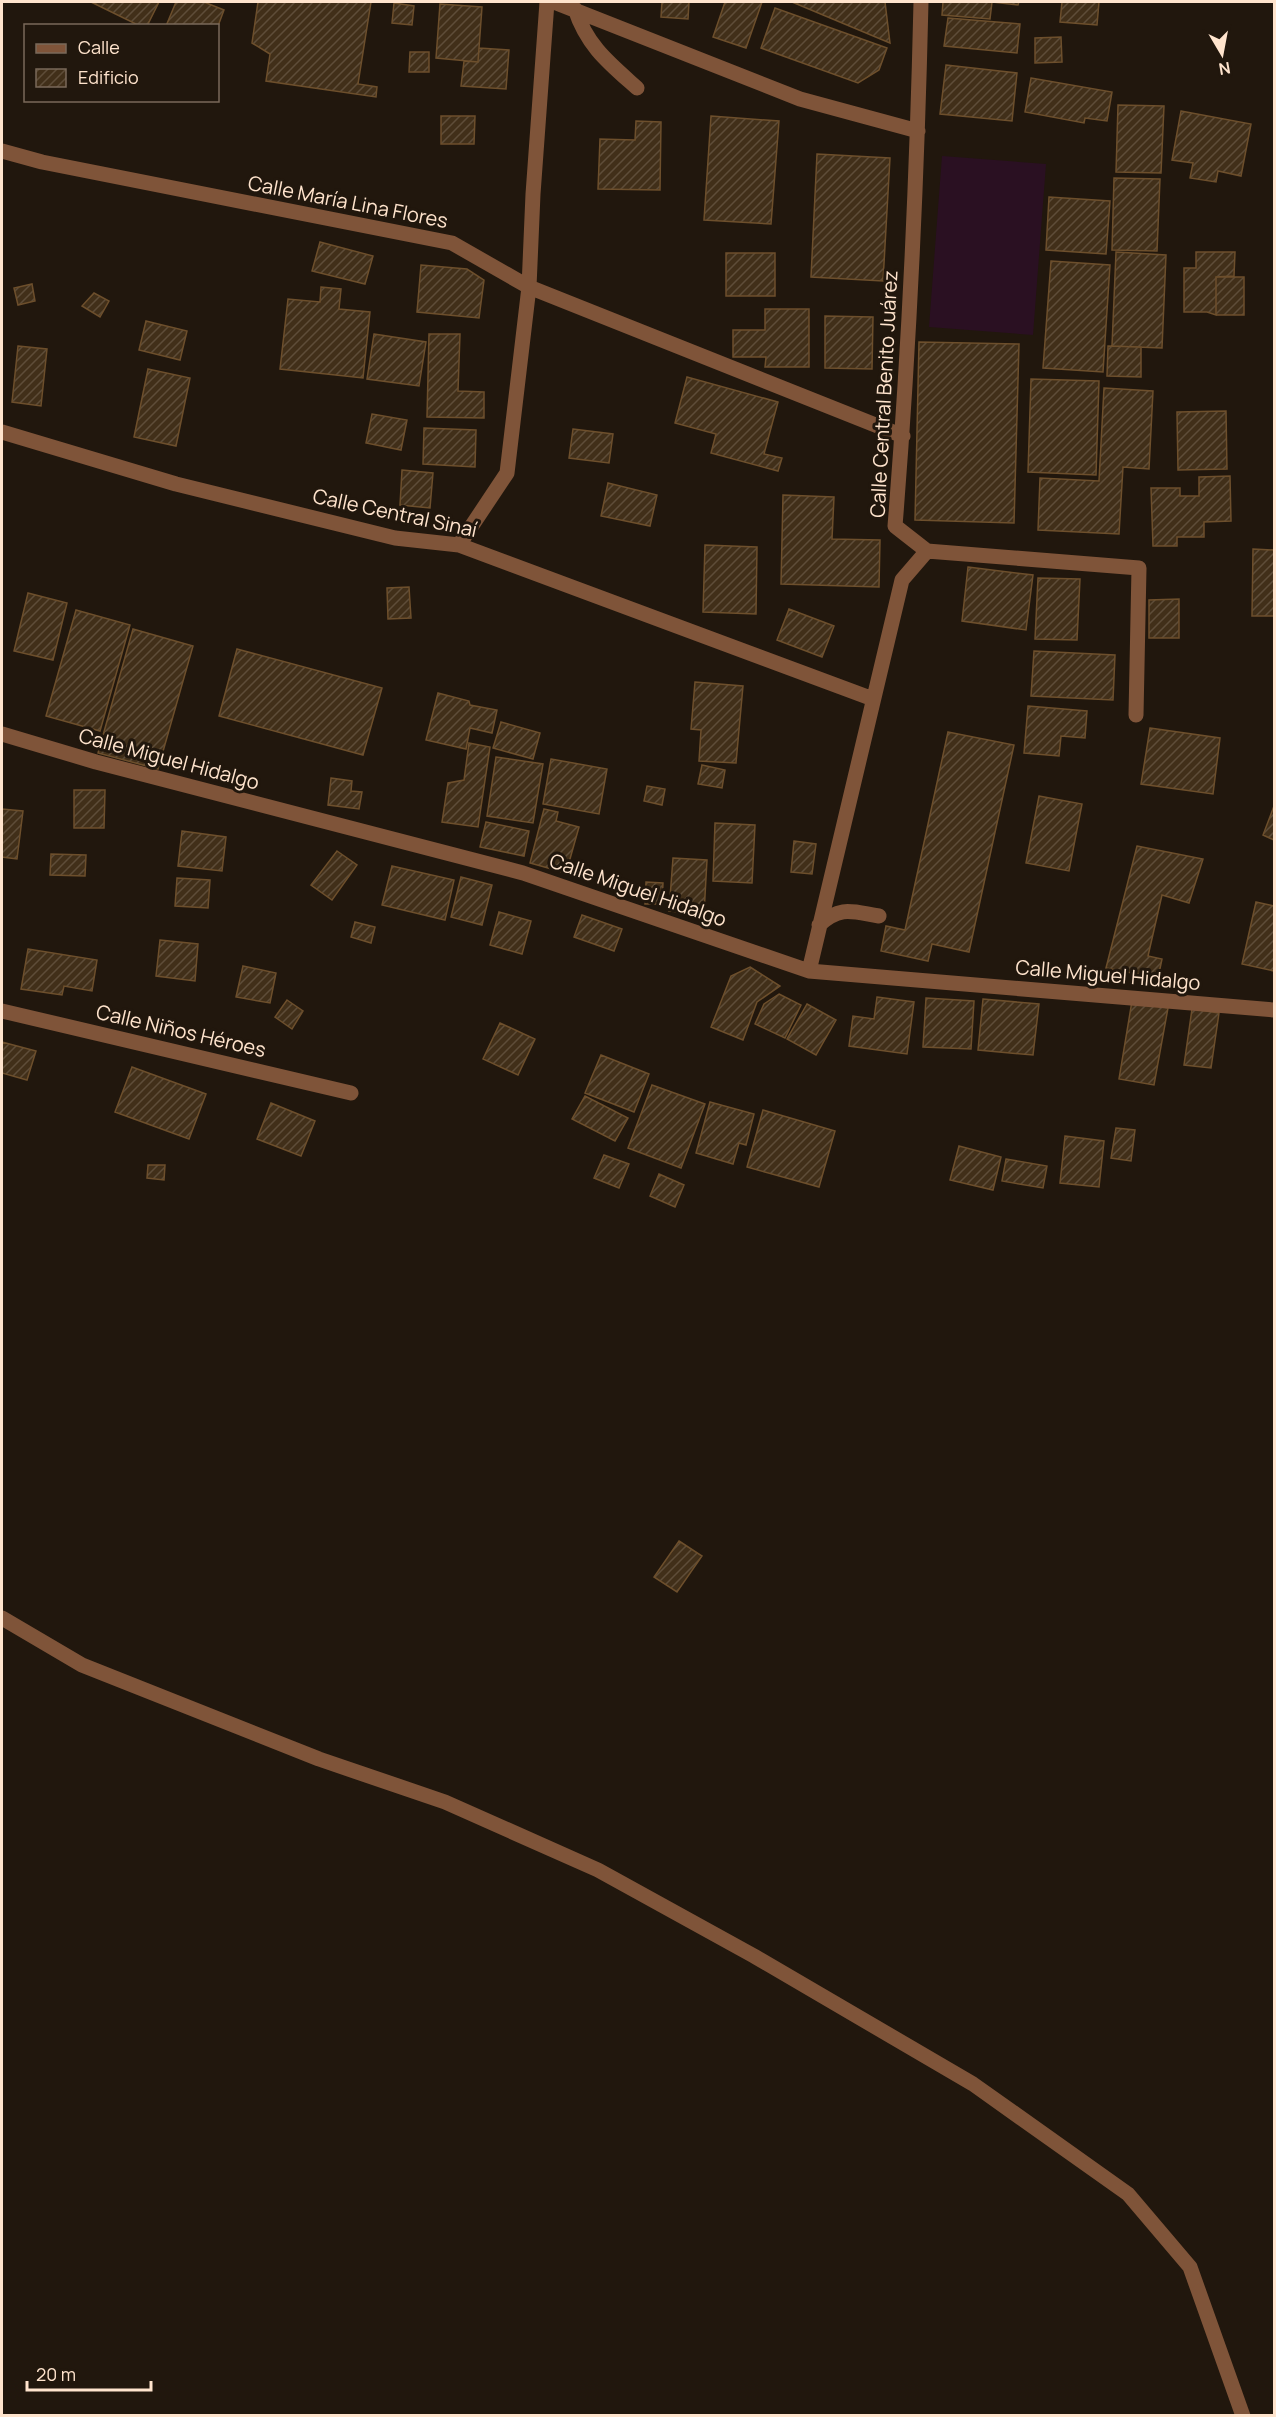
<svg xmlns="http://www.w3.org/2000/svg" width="1276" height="2417" font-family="Manrope,sans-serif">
  <defs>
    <pattern id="building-hatch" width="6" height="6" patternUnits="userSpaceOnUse" patternTransform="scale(1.5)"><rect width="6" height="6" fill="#412f19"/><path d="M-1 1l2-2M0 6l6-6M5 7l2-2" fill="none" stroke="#5e4d39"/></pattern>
  </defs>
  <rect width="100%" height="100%" fill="#21170d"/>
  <path fill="#2a1022" d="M942,156l104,8 -13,171 -104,-8z"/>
  <path fill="url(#building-hatch)" stroke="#6d4f2c" stroke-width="1.5" d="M91,2h68l-12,24h-7z
    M176,2h28l20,8 -6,16h-52z
    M258,2h113l-13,82 19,3 -1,10 -110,-16 4,-27 -18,-11z
    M662,2h27l-1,17 -27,-2z
    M725,2h37l-16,46 -33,-11z
    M792,2h93l5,41z
    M943,2h76l-1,3 -26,-3 -2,17 -48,-4z
    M1062,2h37l-2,23 -37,-3z
    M394,3l20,3 -2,19 -20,-2z
    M440,4l42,3 -4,55 -42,-4z
    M775,8l112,40 -8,22 -21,13 -97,-35z
    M948,18l72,6 -3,29 -73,-7z
    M1061,37l1,25 -27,1v-25z
    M479,48l30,2 -3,39 -45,-3 3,-25 14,1z
    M410,52h19v20h-20z
    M946,65l71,8 -5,48 -72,-7z
    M1031,78l81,14 -5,29 -22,-3 -1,5 -59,-11z
    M1118,105l46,1 -3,67 -45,-1z
    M1181,111l70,13 -10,52 -23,-5 -2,11 -26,-4 3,-15 -21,-3z
    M441,116h34l-1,28h-33z
    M711,116l68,5 -8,103 -67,-4z
    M636,121l25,1 -1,68 -62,-1 2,-50 35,1z
    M817,154l73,4 -7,123 -72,-4z
    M1114,178l46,1 -3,72 -45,-1z
    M1049,197l61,4 -4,53 -60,-4z
    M320,242l53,14 -8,28 -53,-13z
    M1116,252l50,3 -4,93 -50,-2z
    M1196,252h39l-1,24 -18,1v38l-9,-3h-23v-44h12z
    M726,253h49v43h-49z
    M1051,261l59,4 -7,107 -60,-4z
    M421,265l46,4 17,11 -5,38 -62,-6z
    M1216,277h28v38h-28z
    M32,284l3,17 -17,4 -4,-17z
    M321,287l20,2 -2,20 31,3 -7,66 -83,-9 8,-70 32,3z
    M94,293l15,8 -9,16 -18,-11z
    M765,309h44v58h-44l1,-10h-33v-27h32z
    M825,316l48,1 -1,52 -47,-1z
    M146,321l41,10 -7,29 -41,-10z
    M374,334l52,8 -7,44 -52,-7z
    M429,334h31l-2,57 26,1v26l-57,-1z
    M919,342l100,2 -5,179 -99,-3z
    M18,346l29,3 -6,57 -29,-4z
    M1108,346l33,1v30l-34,-1z
    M148,369l42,9 -14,68 -42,-9z
    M687,377l91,25 -14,52 18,4 -4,13 -67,-18 5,-19 -41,-11z
    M1031,379l68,2 -3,94 -68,-3z
    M1104,388l49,3 -4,78 -26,-2 -4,67 -81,-4 2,-52 59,3z
    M1226,411l1,58 -49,1 -1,-58z
    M372,414l35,6 -6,30 -35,-7z
    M424,428l52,2 -1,37 -52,-3z
    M573,429l40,5 -4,29 -40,-5z
    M402,470l31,3 -3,35 -30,-3z
    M1230,476l1,45 -27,1v15h-27v9h-24l-2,-58h29v8h19v-19z
    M608,483l49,12 -7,31 -49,-10z
    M783,495l51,2 -2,42 48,1 -1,47 -98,-3z
    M705,545l52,2 -1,67 -53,-2z
    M1253,549l21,1v66h-22z
    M968,567l65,8 -7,55 -64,-9z
    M1038,578l42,1 -3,61 -42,-1z
    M409,587l2,31 -23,1 -1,-31z
    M28,593l39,10 -14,57 -39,-9z
    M1179,599v39h-30v-38z
    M789,609l45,17 -12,31 -45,-17z
    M76,610l54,15 -30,106 -54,-15z
    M133,629l60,17 -35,123 -60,-16z
    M237,649l145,39 -19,67 -144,-39z
    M1034,651l81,4 -2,45 -82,-4z
    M695,682l48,4 -7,77 -37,-2 2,-31 -10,-1z
    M438,693l31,8 1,4 27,5 -5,23 -22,-5 -4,21 -40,-9z
    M1028,706l59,5 -2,27 -24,-2 -2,20 -35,-3z
    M501,722l39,11 -7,26 -40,-11z
    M1150,728l70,10 -7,56 -72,-10z
    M948,732l66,13 -45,207 -37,-8 -4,17 -47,-10 5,-25 19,4z
    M469,743l21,4 -12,80 -36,-5 6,-39 16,-3z
    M496,757l47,7 -10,59 -46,-7z
    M551,759l56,10 -8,45 -56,-10z
    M702,765l23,5 -3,18 -24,-4z
    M331,778l21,3 -1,10 11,1 -3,17 -31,-4z
    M647,786l18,3 -3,16 -18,-4z
    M74,790h31l-1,38h-30z
    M1039,796l43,8 -13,67 -43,-8z
    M1274,806v34l-11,-5z
    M2,809l21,2 -6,48 -15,-2z
    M544,809l14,3 -2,9 23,6 -13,46 -36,-10z
    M486,822l43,9 -5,25 -44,-9z
    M715,823l40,2 -3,58 -39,-2z
    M182,831l44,6 -4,34 -44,-5z
    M794,841l22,3 -4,30 -21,-2z
    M1137,846l66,13 -14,44 -27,-8 -14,61 14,3 -4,19 -52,-10z
    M337,851l20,14 -25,35 -21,-15z
    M51,854l35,1 -1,21 -35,-1z
    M673,858l34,2 -3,54 -35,-3z
    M392,866l62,14 -9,40 -63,-15z
    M461,877l31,8 -10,40 -31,-8z
    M177,878l33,2 -2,28 -33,-2z
    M646,882l17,1 -1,21h-17z
    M1256,902l18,4v65l-32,-7z
    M499,912l32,9 -9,33 -32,-9z
    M582,915l40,14 -8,22 -40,-14z
    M355,922l20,5 -4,16 -20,-6z
    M160,940l38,4 -3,37 -39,-5z
    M28,949l69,11 -5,31 -28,-5 -2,9 -41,-6z
    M243,966l33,7 -6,30 -34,-6z
    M750,967l30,19 -23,16 -14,38 -32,-13 20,-51z
    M779,994l22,11 -16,33 -30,-14 9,-20z
    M877,997l37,5 -7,52 -58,-8 4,-30 21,3z
    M926,998l48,3 -3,48 -48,-2z
    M983,999l56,5 -6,51 -55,-5z
    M287,1000l16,11 -11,18 -17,-12z
    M1132,1001l36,7 -14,77 -35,-6z
    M807,1004l29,16 -20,35 -29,-16z
    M1192,1009l27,4 -8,55 -27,-3z
    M500,1023l35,16 -17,36 -35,-16z
    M2,1042l34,9 -9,29 -25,-7z
    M601,1055l48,19 -15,38 -49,-19z
    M132,1067l74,27 -17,45 -74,-27z
    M652,1085l53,19 -24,64 -53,-20z
    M585,1096l43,22 -13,23 -43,-22z
    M710,1102l44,12 -8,31 -7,-2 -6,21 -37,-11z
    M271,1103l44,18 -14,35 -44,-17z
    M763,1110l72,21 -16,56 -72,-20z
    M1116,1128l19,2 -4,31 -20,-3z
    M1065,1136l39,5 -5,46 -39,-4z
    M959,1146l42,11 -8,33 -43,-10z
    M604,1155l25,9 -10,24 -25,-10z
    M1006,1159l41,7 -4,22 -41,-7z
    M148,1165h17l-1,15 -17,-2z
    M659,1174l25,11 -9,22 -25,-11z
    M679,1541l23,15 -25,36 -23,-15z"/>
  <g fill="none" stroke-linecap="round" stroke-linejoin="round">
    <path stroke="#7f5439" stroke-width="15" d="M554,2l246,97 118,32
      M575,9c12,37 34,54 62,79
      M2,151l40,11 410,81 77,44 374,149
      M2,432l174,52 219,54 64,7 414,154
      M459,545l48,-72 22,-186 4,-93 14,-192
      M927,551l212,17 -3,147
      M2,734l94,28 427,111 286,98 465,39
      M819,925c22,-20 34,-13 60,-9
      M809,971l93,-391 25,-29 -32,-25c14,-174 22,-350 26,-524
      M2,1011l349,82
      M2,1618l80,47 237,94 126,43 153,68 156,86 219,128 155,110 62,73 53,149"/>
  </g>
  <g text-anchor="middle" stroke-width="6" stroke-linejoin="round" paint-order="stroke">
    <g font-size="20" fill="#ffe4cd" stroke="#21170d">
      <text transform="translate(348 202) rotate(11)" y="7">Calle María Lina Flores</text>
      <text transform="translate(884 394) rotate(-87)" y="7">Calle Central Benito Juárez</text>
      <text transform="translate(395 513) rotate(12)" y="7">Calle Central Sinaí</text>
      <text transform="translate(169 759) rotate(15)" y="7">Calle Miguel Hidalgo</text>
      <text transform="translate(638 890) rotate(19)" y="7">Calle Miguel Hidalgo</text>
      <text transform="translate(1108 975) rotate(5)" y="7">Calle Miguel Hidalgo</text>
      <text transform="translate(181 1031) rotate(13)" y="7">Calle Niños Héroes</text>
    </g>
  </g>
  <rect width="1276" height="2417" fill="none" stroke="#ffe4cd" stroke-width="6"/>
  <rect x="24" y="24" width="195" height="78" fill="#21170d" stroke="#7a695a" stroke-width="1.5"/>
  <rect x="36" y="44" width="30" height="9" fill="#7f5439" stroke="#7a695a" stroke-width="1.5"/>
  <text x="78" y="54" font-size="18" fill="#ffe4cd">Calle</text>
  <rect x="36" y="69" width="30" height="18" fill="url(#building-hatch)" stroke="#7a695a" stroke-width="1.5"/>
  <text x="78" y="84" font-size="18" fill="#ffe4cd">Edificio</text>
  <g transform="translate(1222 54) rotate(170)" stroke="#21170d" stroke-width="4.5" paint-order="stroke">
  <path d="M0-4.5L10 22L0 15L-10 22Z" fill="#ffe4cd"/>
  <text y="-9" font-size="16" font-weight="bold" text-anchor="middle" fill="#ffe4cd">N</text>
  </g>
  <path d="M27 2381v9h124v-9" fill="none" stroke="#ffe4cd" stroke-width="3"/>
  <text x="36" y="2381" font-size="18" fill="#ffe4cd" stroke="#21170d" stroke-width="4.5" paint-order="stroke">20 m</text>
</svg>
